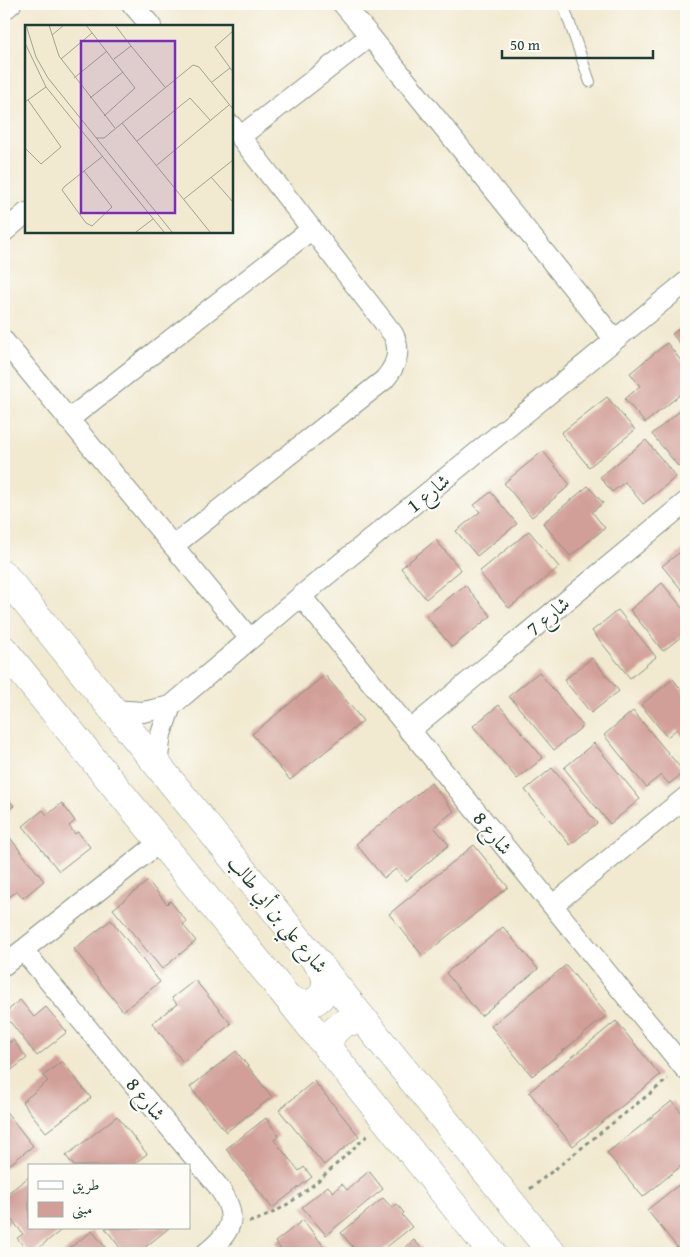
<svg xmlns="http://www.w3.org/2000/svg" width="690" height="1257" font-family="'Gentium Book Plus',Amiri,serif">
  <rect width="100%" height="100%" fill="#fdfcf7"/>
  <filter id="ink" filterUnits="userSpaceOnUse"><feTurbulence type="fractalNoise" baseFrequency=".02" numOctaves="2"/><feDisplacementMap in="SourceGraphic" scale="10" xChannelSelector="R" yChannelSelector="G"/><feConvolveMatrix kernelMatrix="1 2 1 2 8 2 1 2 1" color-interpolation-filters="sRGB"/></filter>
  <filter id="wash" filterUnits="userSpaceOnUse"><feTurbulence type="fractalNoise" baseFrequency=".0096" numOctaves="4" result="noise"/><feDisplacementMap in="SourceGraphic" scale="20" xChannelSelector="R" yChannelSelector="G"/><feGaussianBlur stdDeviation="1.12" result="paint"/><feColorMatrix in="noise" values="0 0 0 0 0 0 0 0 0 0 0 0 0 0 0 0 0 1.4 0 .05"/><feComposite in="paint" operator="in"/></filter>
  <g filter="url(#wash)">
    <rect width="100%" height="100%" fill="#f1e9d0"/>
    <g id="blocks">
      <path fill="#d19f98" d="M686,323v28l-14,-17z
        M667,343l19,24v23l-41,33 -20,-24 15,-13 -10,-13z
        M607,397l28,33 -46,37 -28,-34z
        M686,406v53l-8,7 -26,-32z
        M646,440l30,37 -33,27 -18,-22 -13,10 -12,-15z
        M543,451l27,34 -38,32 -28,-34z
        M588,486l15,17 -11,9 13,16 -35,28 -27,-33z
        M491,492l26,32 -40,32 -21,-25 24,-19 -6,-7z
        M529,531l30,36 -50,41 -30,-36z
        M436,540l25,30 -35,29 -25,-31z
        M684,549l2,3v43l-24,-29z
        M662,583l24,29v21l-23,18 -33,-41z
        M465,585l26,31 -39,31 -26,-31z
        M618,610l38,47 -26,21 -38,-47z
        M592,658l27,33 -28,22 -27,-33z
        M539,672l44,54 -29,24 -45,-54z
        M325,675l38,46 -73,59 -38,-46z
        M673,679l13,17v45l-9,-12 -10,8 -26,-32z
        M499,705l44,53 -26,21 -44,-53z
        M633,711l51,61 -15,12 -8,-9 -15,12 -42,-52z
        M594,743l46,56 -30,25 -46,-56z
        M552,768l45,55 -27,22 -45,-55z
        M431,783l23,28 -20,16 15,18 -43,36 -10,-12 -12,9 -28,-34z
        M4,793l10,13 -10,7z
        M62,803l13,18 -6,5 6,8 3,-2 12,15 -31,24 -36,-45 20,-16 4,5z
        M7,834l37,47 -21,17 -6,-7 -13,10v-64z
        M474,845l34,42 -85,69 -34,-42z
        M148,881l19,23 3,-3 17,21 -4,3 13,16 -34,28 -49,-60z
        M111,920l49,62 -37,29 -49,-62z
        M503,927l35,42 -57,47 -35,-43z
        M566,965l41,50 -75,61 -41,-50z
        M195,980l36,44 -48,38 -31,-39 25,-19 -5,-6z
        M20,1000l14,17 12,-10 21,25 -30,24 -33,-42z
        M616,1021l44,54 -87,71 -44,-54z
        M13,1040l14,18 -23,18v-33l1,2z
        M236,1051l36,46 -46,35 -36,-45z
        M62,1061l29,37 -45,34 -24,-30 26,-21 -5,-5z
        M314,1081l45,55 -35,29 -45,-55z
        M672,1101l14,17v44l-43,35 -36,-44z
        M4,1109l29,37 -29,23z
        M117,1116l30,38 -16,12h-57l-8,-10z
        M266,1118l13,18 -5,4 25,31 5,-4 8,10 -40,31 -46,-59z
        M369,1171l14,18 -57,46 -24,-28 26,-21 5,6 9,-8 5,6z
        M29,1177v51h35l-32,25h-3l-12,-15 6,-4 -11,-14 -6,5 -2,-3v-26z
        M686,1179v74h-4l-35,-43z
        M383,1198l9,10 5,-4 7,9 -2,2 10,12 -33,26h-21l-17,-20z
        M303,1220l26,33h-45l-9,-11z
        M105,1228h64l-31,25h-14z
        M92,1231l18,22h-47z
        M414,1240l12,13h-28z"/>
    </g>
  </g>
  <g filter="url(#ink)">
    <use href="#blocks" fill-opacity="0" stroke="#889382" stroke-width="1"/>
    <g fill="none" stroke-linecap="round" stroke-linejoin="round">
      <defs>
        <path id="lane" d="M563,4l27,78"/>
        <path id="street" d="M132,4l19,22
          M343,4l27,32
          M4,10l7,-6
          M241,136l129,-100 245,304
          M4,232l22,-19
          M4,341l246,298
          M68,420l244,-191
          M173,546l211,-166c12,-13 18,-29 9,-46l-162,-209
          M301,596l385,474
          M113,710l30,2 28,-6 130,-110 385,-314
          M409,731l277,-229
          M157,765l4,-31 10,-28
          M553,905l133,-108
          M23,950l194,235c22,30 17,46 -11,68
          M4,965l156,-123"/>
        <path id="secondary" d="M4,575l548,678
          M4,650l283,347 205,256
          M287,997c25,19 51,-6 33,-32
          M328,1049c2,-21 18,-32 38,-27"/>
      </defs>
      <use href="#lane" stroke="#889382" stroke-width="12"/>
      <use href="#street" stroke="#889382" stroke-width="22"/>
      <use href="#secondary" stroke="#889382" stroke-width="29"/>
      <path stroke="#889382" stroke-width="3" stroke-dasharray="4 4" stroke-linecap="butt" d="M530,1189l138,-110
        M249,1222c44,-11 85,-57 119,-87"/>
      <use href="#lane" stroke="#fff" stroke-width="10"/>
      <use href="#street" stroke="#fff" stroke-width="20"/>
      <use href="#secondary" stroke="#fff" stroke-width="28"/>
    </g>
  </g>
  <g text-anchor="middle" stroke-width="4" stroke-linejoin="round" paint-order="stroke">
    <g font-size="20" fill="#1f3d34" stroke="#fdfcf7">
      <text transform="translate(428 493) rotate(-39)" y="7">شارع 1</text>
      <text transform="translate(548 616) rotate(-40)" y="7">شارع 7</text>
      <text transform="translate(493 833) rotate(51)" y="7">شارع 8</text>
      <text transform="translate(278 914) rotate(51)" y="7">شارع علي بن أبي طالب</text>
      <text transform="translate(146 1099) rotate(51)" y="7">شارع 8</text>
    </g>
  </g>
  <g transform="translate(25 25)">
    <rect width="208" height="208" fill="#f1e9d0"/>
    <path fill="none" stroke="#9da492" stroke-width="1" d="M1,0l10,32 12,21 124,154M24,0l10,31 56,72M61,0l49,63 -31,28M90,0l16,21M208,6l-18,16 18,25M27,10l12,-10M0,18l21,44 118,145M36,34l31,-26M89,34l17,-13 34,41M49,53l33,-27M187,57l18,-14M65,73l33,-26M0,77l21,-15M97,98l88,109M71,113h8l89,-73 6,2 34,42M112,116l53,-43 21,23M0,123l16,16 20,-17 -33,-47M132,140l72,-60M59,146l28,36 -20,19 -6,-3 -24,-33 2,-3 20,-16 19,-15M186,152l22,25M159,174l49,-39M111,207l17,-13"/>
    <path fill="#7b2cbf" fill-opacity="0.15" stroke="#7b2cbf" stroke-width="2.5" d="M56,16h94v172h-94z"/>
    <rect width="208" height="208" fill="none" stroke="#1f3d34" stroke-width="2.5"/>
  </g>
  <rect width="690" height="1257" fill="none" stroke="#fdfcf7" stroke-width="20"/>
  <rect x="28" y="1164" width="162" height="65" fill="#fdfcf7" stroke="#a4b0a9"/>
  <rect x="38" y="1181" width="25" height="8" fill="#ffffff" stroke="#a4b0a9"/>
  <text x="72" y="1190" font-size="15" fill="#1f3d34">طريق</text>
  <rect x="38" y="1202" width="25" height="15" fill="#d19f98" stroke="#a4b0a9"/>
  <text x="72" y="1214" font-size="15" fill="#1f3d34">مبنى</text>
  <path d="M502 50v8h151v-8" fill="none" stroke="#1f3d34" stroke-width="2.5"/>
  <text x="510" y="50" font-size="15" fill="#1f3d34" stroke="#fdfcf7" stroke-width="4" paint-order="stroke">50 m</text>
</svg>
